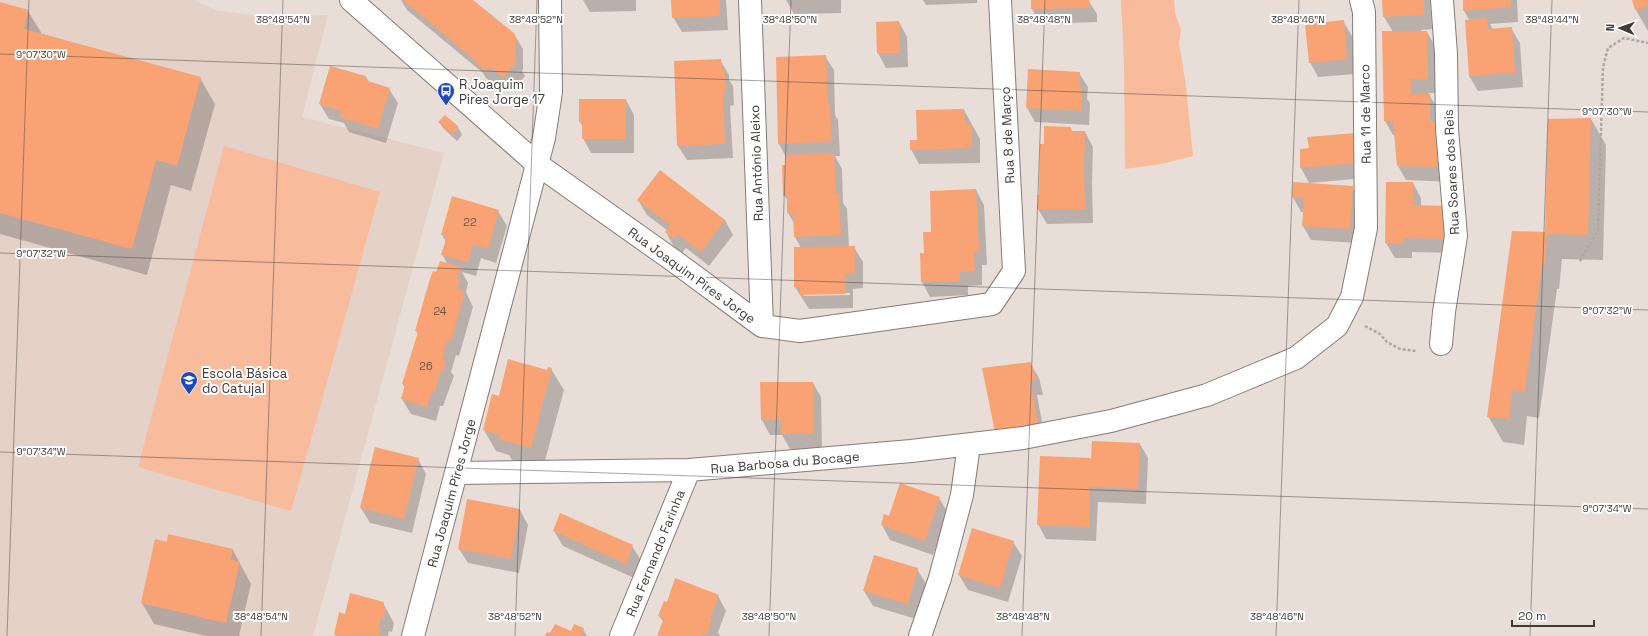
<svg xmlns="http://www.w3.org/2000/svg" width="1648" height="636" font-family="'Space Grotesk',sans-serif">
  <rect width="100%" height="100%" fill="#e8ddd7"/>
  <path fill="#e4d1c8" d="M0,0h194l22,10 46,7 66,-2 -26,102 142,36 -131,483h-313z"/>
  <path fill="#f8bb9c" d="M1121,0h53l1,13 6,17 -2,13 7,43 7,70 -32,8 -36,5 -1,-107z
    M224,146l156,46 -89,319 -153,-44z"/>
  <path fill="#0003" fill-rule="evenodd" d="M401,0h71l42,34 9,15v20l-1,2 3,5 -13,15 -12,-10 -4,5 -10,-8 -3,-5 -76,-63z
    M583,0h53v11l-46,1z
    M672,0h54l2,30 -46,2 -9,-15z
    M786,0h55v13l-47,1z
    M923,0h54v3l-51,2z
    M1032,0h56l9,14v8l-57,2 -8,-15z
    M1383,0h47l2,29 -11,1v2h6l8,14 1,47h-8l10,16 15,73 -47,-2 -8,-14 -3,-31h-2l-8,-14 8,-89 -9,-15z
    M1464,0h53l1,22 -28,2 3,5 18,-1 9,15 3,44 -45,4 -9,-15 1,-55 -6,-10z
    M1633,0h15v31l-12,-21z
    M0,3l28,8 14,23 158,44 15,26 -24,87 -20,-6 -24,90 -147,-41z
    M1343,21l9,15 3,38 -37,3 -8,-15z
    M899,22l8,15 1,30 -22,1 -8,-15 -1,-30z
    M825,56l9,14 1,45 3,5 2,36h-5l7,13 1,34 4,6 2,38h5l9,15v26l-10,1v19l-44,1 -5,-8 -9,-14 6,-39 -6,-11 -1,-14 -6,-10v-12l-4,-6 2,-38 -7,-13zM850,293v2l-46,1 -2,-2z
    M720,60l9,15v5l4,6 1,19 -4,1 3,52 -46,2 -9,-14z
    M1079,73l9,14 -1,12 3,4 -1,22 -54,-3 -8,-14z
    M366,77l3,5 20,7 9,14 -12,40 -37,-11 -5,-9 -15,-4 -9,-15z
    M580,100h46l8,15v38h-43l-8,-15v-11l-3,-5z
    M964,110l16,29v24l-61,1 -8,-15 7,-9z
    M1591,119l15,26 -3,115 -41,-1 -3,30h-2l-18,129 -12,-2 -3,29 -21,-3 -15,-26 58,-183z
    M439,122l19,5 4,8 -5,6 -13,-12z
    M1070,128l3,4h12l8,15 -1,36 1,40 -46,1 -9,-15 7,-64z
    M1364,149l1,29 -56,5 -8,-15v-18z
    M1294,183l58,4 9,14 -3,42 -47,-3 -8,-14 1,-14h-3l-8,-15z
    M1387,183h26l8,15v9l35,46 -44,-1v6h-17l-9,-15z
    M976,190l8,15 3,60h-5v20l-14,1v9l-38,2 -8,-15 -1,-28h4l7,-21z
    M638,200l87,20 8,15 -24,31 -23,-18 -4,5 -8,-6 -8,-15 1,-2 -20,-15z
    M498,211l9,15 -11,37 -15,-5 -5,18 -14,-4 6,11 -2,9 7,15 -14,49 -3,-1 -5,17 3,4 -11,30h-3l-4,15 -25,-7 -9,-15 3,-11 -2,-4 15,-50 -2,-3 21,-57 11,-9 -6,-11 4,-12 -4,-7z
    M1030,363l9,15 4,17h-6l8,43 -41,8z
    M551,369l13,21 -21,78 -31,-8 -3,-5 -13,-4 -12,-21 9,-34 6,1z
    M761,383h52l8,14 1,52h-32l-8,-14h-12l-8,-15z
    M1140,444l8,14 -2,46 -48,-2 -2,39 -50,-2 -8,-15 54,-65z
    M418,459l8,15 -14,59 -42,-10 -9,-15z
    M939,498l9,15 -15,42 -43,-15 -8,-15 7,-8z
    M520,510l8,15 -9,48 -51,-10 -9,-14z
    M554,531l78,15 9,14 -7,18 -71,-32z
    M1013,542l9,14 -14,46 -40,-12 -9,-15z
    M233,550l18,34 -12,52h-33l-52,-12 -12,-21z
    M917,569l9,15 -10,35 -43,-13 -9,-15z
    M718,596l8,15 -8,21 2,4h-62l6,-13 -5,-7 9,-13z
    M383,603l11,20 -2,9 -3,-1 -1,5h-52l9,-21z
    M583,629l4,7h-41l25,-3z"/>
  <path fill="#f9a274" d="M403,0h70l42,34 1,20 -3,4 4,3 -14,17 -12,-11 -4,5 -11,-9 1,-1z
    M671,0h48l1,16 -48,2z
    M1031,0h58v8l-58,1z
    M1382,0h41l1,15 -41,2z
    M1463,0h47l1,7 -48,4z
    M1632,0h16v6l-13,4z
    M0,2l29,8 -5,19 177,48 -24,89 -21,-6 -24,89 -132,-36z
    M1487,18l1,11 24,-2 3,46 -46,3 -4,-56z
    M1344,20l3,39 -38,4 -4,-39z
    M899,21l1,32h-23l-1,-31z
    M1382,31h45l1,48h-17v15h19v27l8,1 7,45 -48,-1 -4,-45h-9z
    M826,55l2,49h2l2,38 -54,2 -2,-87z
    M721,59l1,11h3l1,21h-3l2,53 -48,2 -3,-85z
    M330,66l36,10 -1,4 25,8 -12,41 -39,-12 2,-6 -22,-7z
    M1028,69l52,3 -1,15h3l-1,24 -55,-3z
    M579,99h47v40h-44v-17h-3z
    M964,109l1,15h7v24l-62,2v-10h7l-1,-30z
    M445,115l14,12 -7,7 -14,-12z
    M1591,118l-3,117 -41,-1 -2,29h-3l-17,129 -13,-2 -3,29 -22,-2 25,-186 33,1 3,-113z
    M1044,126l27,1v4h14l-1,37 1,41h-48l1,-14h1l1,-51h4z
    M1356,133l2,30 -58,5v-19l9,-1 -2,-11z
    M834,153l2,41h3l2,41 -47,2 -1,-24h-6v-18l-4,1 -1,-31h4l-1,-10z
    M660,170l65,50 -24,32 -24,-18 -3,5 -9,-7 5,-7 -33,-25z
    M1293,182l60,4 -3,43 -48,-3 2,-28 -12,-1z
    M1386,182h27v23l35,1v33l-44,-1v6l-19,-1z
    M976,189l3,62h-5l1,20 -15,1v9l-39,1 -1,-29h4l-1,-21h8l-1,-41z
    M452,196l47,14 -11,39 -15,-5 -5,18 -27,-7 6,-19 -6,-1z
    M855,246v28h-10v20l-45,1v-8h-6v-40z
    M440,261l21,6 -4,12 3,1 -3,9 8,2 -14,50h-4l-5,19 4,1 -3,10 -2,-1 -6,22 -3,-1 -5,16 -26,-8 4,-14 -3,-1 16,-52 -3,-1 14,-49 4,-11 3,1z
    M508,359l39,11 1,-3 4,1 -21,80 -32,-9 1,-4 -17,-5 9,-36 7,2z
    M1031,362l5,18 -6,1 8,42 -43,9 -13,-64z
    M760,382h53l1,52h-33v-14h-20z
    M1092,441l48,2 -2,46 -48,-2 -1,40 -52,-2 3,-69 51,2z
    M375,447l44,11 -15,61 -44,-11z
    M900,483l40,14 -15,44 -44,-16 3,-11 5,2z
    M467,499l53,10 -9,50 -53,-10z
    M560,513l73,32 -7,19 -73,-33z
    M972,528l42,13 -14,47 -42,-13z
    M168,534l65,15 -2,11 9,2 -14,61 -85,-20 14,-64 12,3z
    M874,555l44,13 -10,36 -45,-13z
    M675,578l44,17 -9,23 2,1 -5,16 -5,-2 -1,3h-44l7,-18 -6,-2 6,-15 3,1z
    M350,593l34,9 -1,5 3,1 -2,10 -3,-1 -3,12 3,1 -2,6 -45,-1 5,-23 6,2z
    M555,624l16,7 3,-7 10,4 -3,8h-36l2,-4 3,1z"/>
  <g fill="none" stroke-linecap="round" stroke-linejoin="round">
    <defs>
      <path id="street" d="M351,0l186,164 137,97 88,65 38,5 192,-27 22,-33 -14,-271
        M750,0l12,326
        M1441,344l3,-32 12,-76 -9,-107 -1,-75 -4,-54
        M456,473l233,-3 222,-19 112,-13 88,-17 96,-26 89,-37 41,-32 15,-29 14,-69 -2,-216 -3,-12
        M413,636l131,-498 7,-46 -1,-92
        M621,636l68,-166
        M920,636l20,-58 22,-83 7,-50"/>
    </defs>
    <use href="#street" stroke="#867b76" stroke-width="24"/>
    <path stroke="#afa7a2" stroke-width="2.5" stroke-dasharray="3 2" stroke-linecap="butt" d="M1580,261l18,-31 5,-163 5,-19 16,-10 24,5
      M1365,326l15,8 7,8 13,7 16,2"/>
    <use href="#street" stroke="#fff" stroke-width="22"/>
  </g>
  <path fill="none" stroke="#3f3b39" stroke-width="1" stroke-opacity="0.45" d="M0,54l1648,58M0,253l1648,57M0,452l1648,57M7,636l22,-636M261,636l22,-636M515,636l22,-636M769,636l22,-636M1022,636l23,-636M1276,636l23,-636M1530,636l22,-636"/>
  <defs>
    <symbol id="bus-pin" viewBox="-11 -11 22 30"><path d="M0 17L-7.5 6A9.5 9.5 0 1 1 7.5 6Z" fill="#1e4bb9" stroke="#fff"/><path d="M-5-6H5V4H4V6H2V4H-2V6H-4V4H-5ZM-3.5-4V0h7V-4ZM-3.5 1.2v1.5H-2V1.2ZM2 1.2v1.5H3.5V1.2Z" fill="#fff"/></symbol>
    <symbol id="school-pin" viewBox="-11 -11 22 30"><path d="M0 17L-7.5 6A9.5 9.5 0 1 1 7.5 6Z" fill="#1e4bb9" stroke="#fff"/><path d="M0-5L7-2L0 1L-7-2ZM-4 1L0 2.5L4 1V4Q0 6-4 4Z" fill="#fff"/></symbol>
  </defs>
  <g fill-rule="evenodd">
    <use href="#bus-pin" x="436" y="81" width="20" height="27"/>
    <use href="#school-pin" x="179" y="370" width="20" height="27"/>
  </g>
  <g text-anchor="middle" stroke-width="4" stroke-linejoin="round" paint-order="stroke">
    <g font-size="11" fill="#6e5548">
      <text x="470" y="226">22</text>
      <text x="440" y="315">24</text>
      <text x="426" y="370">26</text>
    </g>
    <g font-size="13" fill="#3f3b39" stroke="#fff" text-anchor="start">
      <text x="459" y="89">R Joaquim<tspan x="459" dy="15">Pires Jorge 17</tspan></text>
      <text x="202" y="378">Escola Básica<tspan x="202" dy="15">do Catujal</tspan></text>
    </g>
    <g font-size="13" fill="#3f3b39" stroke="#fff">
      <text transform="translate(1365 114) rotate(-91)" y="5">Rua 11 de Marco</text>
      <text transform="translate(1007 135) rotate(-93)" y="5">Rua 8 de Março</text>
      <text transform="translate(756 163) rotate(-92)" y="5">Rua António Aleixo</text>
      <text transform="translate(1451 172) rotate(-93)" y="5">Rua Soares dos Reis</text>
      <text transform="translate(692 275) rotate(36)" y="5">Rua Joaquim Pires Jorge</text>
      <text transform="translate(785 462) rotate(-5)" y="5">Rua Barbosa du Bocage</text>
      <text transform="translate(451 493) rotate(-75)" y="5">Rua Joaquim Pires Jorge</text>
      <text transform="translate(655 553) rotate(-68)" y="5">Rua Fernando Farinha</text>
    </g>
  </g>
  <g font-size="10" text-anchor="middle" fill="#3f3b39" stroke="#fff" stroke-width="4" stroke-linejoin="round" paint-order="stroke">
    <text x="283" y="23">38°48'54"N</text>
    <text x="536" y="23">38°48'52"N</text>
    <text x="790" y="23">38°48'50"N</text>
    <text x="1044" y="23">38°48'48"N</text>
    <text x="1298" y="23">38°48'46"N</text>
    <text x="1552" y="23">38°48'44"N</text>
    <text x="41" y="58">9°07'30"W</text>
    <text x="1607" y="115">9°07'30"W</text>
    <text x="41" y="257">9°07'32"W</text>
    <text x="1607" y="314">9°07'32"W</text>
    <text x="41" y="455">9°07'34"W</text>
    <text x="1607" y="512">9°07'34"W</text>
    <text x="261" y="620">38°48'54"N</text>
    <text x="515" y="620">38°48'52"N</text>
    <text x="769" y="620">38°48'50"N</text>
    <text x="1023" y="620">38°48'48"N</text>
    <text x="1277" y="620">38°48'46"N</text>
  </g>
  <g transform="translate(1620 28) rotate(272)" stroke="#ffffff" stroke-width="3" paint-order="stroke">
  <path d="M0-3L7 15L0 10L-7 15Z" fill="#3f3b39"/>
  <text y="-6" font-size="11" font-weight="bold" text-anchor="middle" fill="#3f3b39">N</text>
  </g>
  <path d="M1512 620v6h82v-6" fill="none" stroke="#3f3b39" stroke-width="2"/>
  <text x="1518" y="620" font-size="12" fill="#3f3b39" stroke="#ffffff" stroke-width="3" paint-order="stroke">20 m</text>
</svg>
